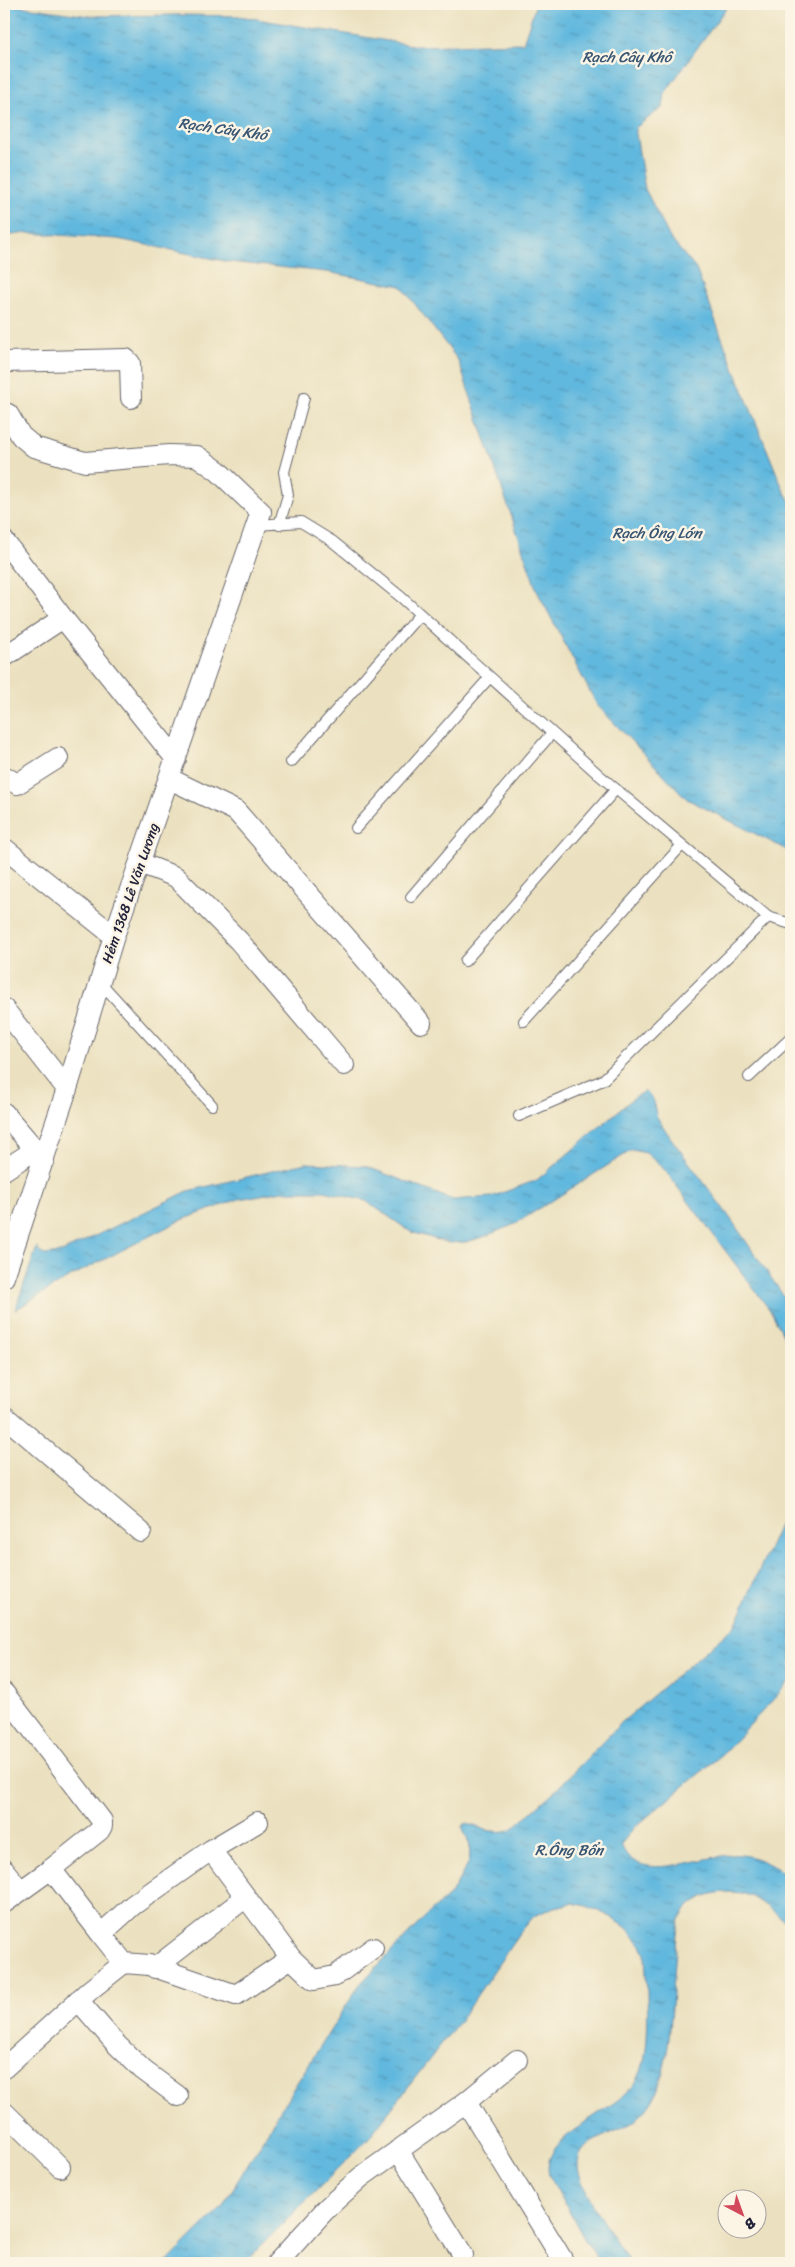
<svg xmlns="http://www.w3.org/2000/svg" width="795" height="2267" font-family="Sriracha,sans-serif">
  <defs>
    <pattern id="water-ripples" width="26" height="14" patternUnits="userSpaceOnUse" patternTransform="scale(1.25)"><rect width="26" height="14" fill="#61b8de"/><path d="M2 4q2-2 4 0t4 0M15 11q2-2 4 0t4 0" fill="none" stroke="#5095b5"/></pattern>
  </defs>
  <rect width="100%" height="100%" fill="#fcf5e5"/>
  <filter id="ink" filterUnits="userSpaceOnUse"><feTurbulence type="fractalNoise" baseFrequency=".02" numOctaves="2"/><feDisplacementMap in="SourceGraphic" scale="10" xChannelSelector="R" yChannelSelector="G"/><feConvolveMatrix kernelMatrix="1 2 1 2 8 2 1 2 1" color-interpolation-filters="sRGB"/></filter>
  <filter id="wash" filterUnits="userSpaceOnUse"><feTurbulence type="fractalNoise" baseFrequency=".0096" numOctaves="4" result="noise"/><feDisplacementMap in="SourceGraphic" scale="20" xChannelSelector="R" yChannelSelector="G"/><feGaussianBlur stdDeviation="1.12" result="paint"/><feColorMatrix in="noise" values="0 0 0 0 0 0 0 0 0 0 0 0 0 0 0 0 0 1.4 0 .05"/><feComposite in="paint" operator="in"/></filter>
  <g filter="url(#wash)">
    <rect width="100%" height="100%" fill="#ebe1c0"/>
    <path fill="url(#water-ripples)" stroke="#426d8c" d="M4,4l85,12 91,-1 59,1 179,30 105,-3 13,-39h193l-64,89 -2,14 -28,21 10,61 25,49 26,31 29,77 58,143 8,14v349l-104,-53 -90,-94 -60,-114 -79,-231 -57,-74 -74,-14 -98,-10 -111,-23 -90,-6 -24,3z
      M645,1091l7,7 5,19 13,20 58,78 63,92v43l-19,-37 -108,-144 -18,-16 -14,-3 -117,74 -32,13 -17,5 -17,1 -38,-11 -45,-31 -42,-10h-42l-43,8 -60,22 -113,58 -51,31 22,-63 2,5 6,3 15,-2 128,-62 118,-28 59,3 88,34 38,-3 46,-17 99,-84z
      M791,1490v190l-66,72 -90,75 -14,17c16,46 86,7 121,11 18,2 34,13 49,22v48c-12,-8 -30,-25 -43,-30 -23,-7 -51,-2 -65,19 -8,11 -6,34 -8,48 -3,39 -4,98 -20,134 -6,12 -16,23 -28,30 -16,9 -47,14 -49,37 -2,22 39,81 52,100h-29l-15,-21 -37,-67c-10,-40 68,-63 87,-93 18,-28 10,-95 9,-129l-4,-8 -14,-17 -16,-11 -24,-11 -14,-3 -19,4 -20,9 -15,18 -59,86 -93,120 -123,123h-78l56,-56 71,-118 67,-105 69,-71 22,-19 18,-32 1,-16 -8,-20 5,-3c12,6 32,12 45,6l46,-41 64,-66 113,-96 49,-112z"/>
  </g>
  <g filter="url(#ink)">
    <g fill="none" stroke-linecap="round" stroke-linejoin="round">
      <defs>
        <path id="service" d="M257,525l44,-3 31,19 69,56 197,177 170,143 23,7
          M279,525l9,-30 -4,-23 20,-74
          M291,762l129,-148
          M356,828l134,-151
          M411,897l141,-164
          M465,961l151,-172
          M101,983l111,122
          M524,1021l158,-176
          M749,1077l42,-39
          M519,1116l84,-36 165,-163"/>
        <path id="minor" d="M4,362l122,-3 4,4 1,35
          M4,413l4,1 13,22 13,11 51,15 84,-7 28,1 21,15 43,41 -147,424 -47,153 -63,188
          M4,541l59,77 113,141
          M4,657l59,-39
          M4,776l13,8 41,-26
          M170,779l66,32 185,212
          M4,848l110,88
          M140,863l36,14 63,64 105,124
          M4,1009l63,80
          M4,1113l40,47
          M4,1170l31,-20
          M4,1416l137,116
          M4,1693l98,128v5l-3,5 -48,38
          M258,1822l-47,28 80,108 23,22 21,-4 38,-28
          M4,1870l16,20
          M4,1903l47,-34 50,65
          M124,1963l-23,-29 32,-29 78,-55
          M155,1968l91,-71
          M78,2000l38,44 27,26 35,26
          M4,2068l86,-78 34,-27 25,2 87,30 55,-37
          M466,2102l96,157 -1,4
          M4,2112l56,55
          M398,2150l65,105
          M277,2263l51,-56 33,-30 105,-75 51,-42"/>
      </defs>
      <use href="#service" stroke="#68656a" stroke-width="12"/>
      <use href="#minor" stroke="#68656a" stroke-width="22"/>
      <use href="#service" stroke="#fff" stroke-width="10"/>
      <use href="#minor" stroke="#fff" stroke-width="20"/>
    </g>
  </g>
  <g text-anchor="middle" stroke-width="5" stroke-linejoin="round" paint-order="stroke">
    <g font-size="14" fill="#22223b" stroke="#fcf5e5">
      <text transform="translate(130 893) rotate(-71)" y="5">Hẻm 1368 Lê Văn Lương</text>
    </g>
    <g font-size="15" font-style="italic" fill="#385674" stroke="#fcf5e5">
      <text x="627" y="62">Rạch Cây Khô</text>
      <text transform="translate(223 129) rotate(8)" y="5">Rạch Cây Khô</text>
      <text x="657" y="538">Rạch Ông Lớn</text>
      <text x="569" y="1855">R.Ông Bổn</text>
    </g>
  </g>
  <rect width="795" height="2267" fill="none" stroke="#fcf5e5" stroke-width="20"/>
  <g transform="translate(742 2214) rotate(139)"><circle r="24" fill="#fcf5e5" stroke="#a5a1a1"/>
  <path d="M0-4L9 19L0 12L-9 19Z" fill="#d1495b"/>
  <text y="-8" font-size="14" font-weight="bold" text-anchor="middle" fill="#22223b">B</text>
  </g>
</svg>
